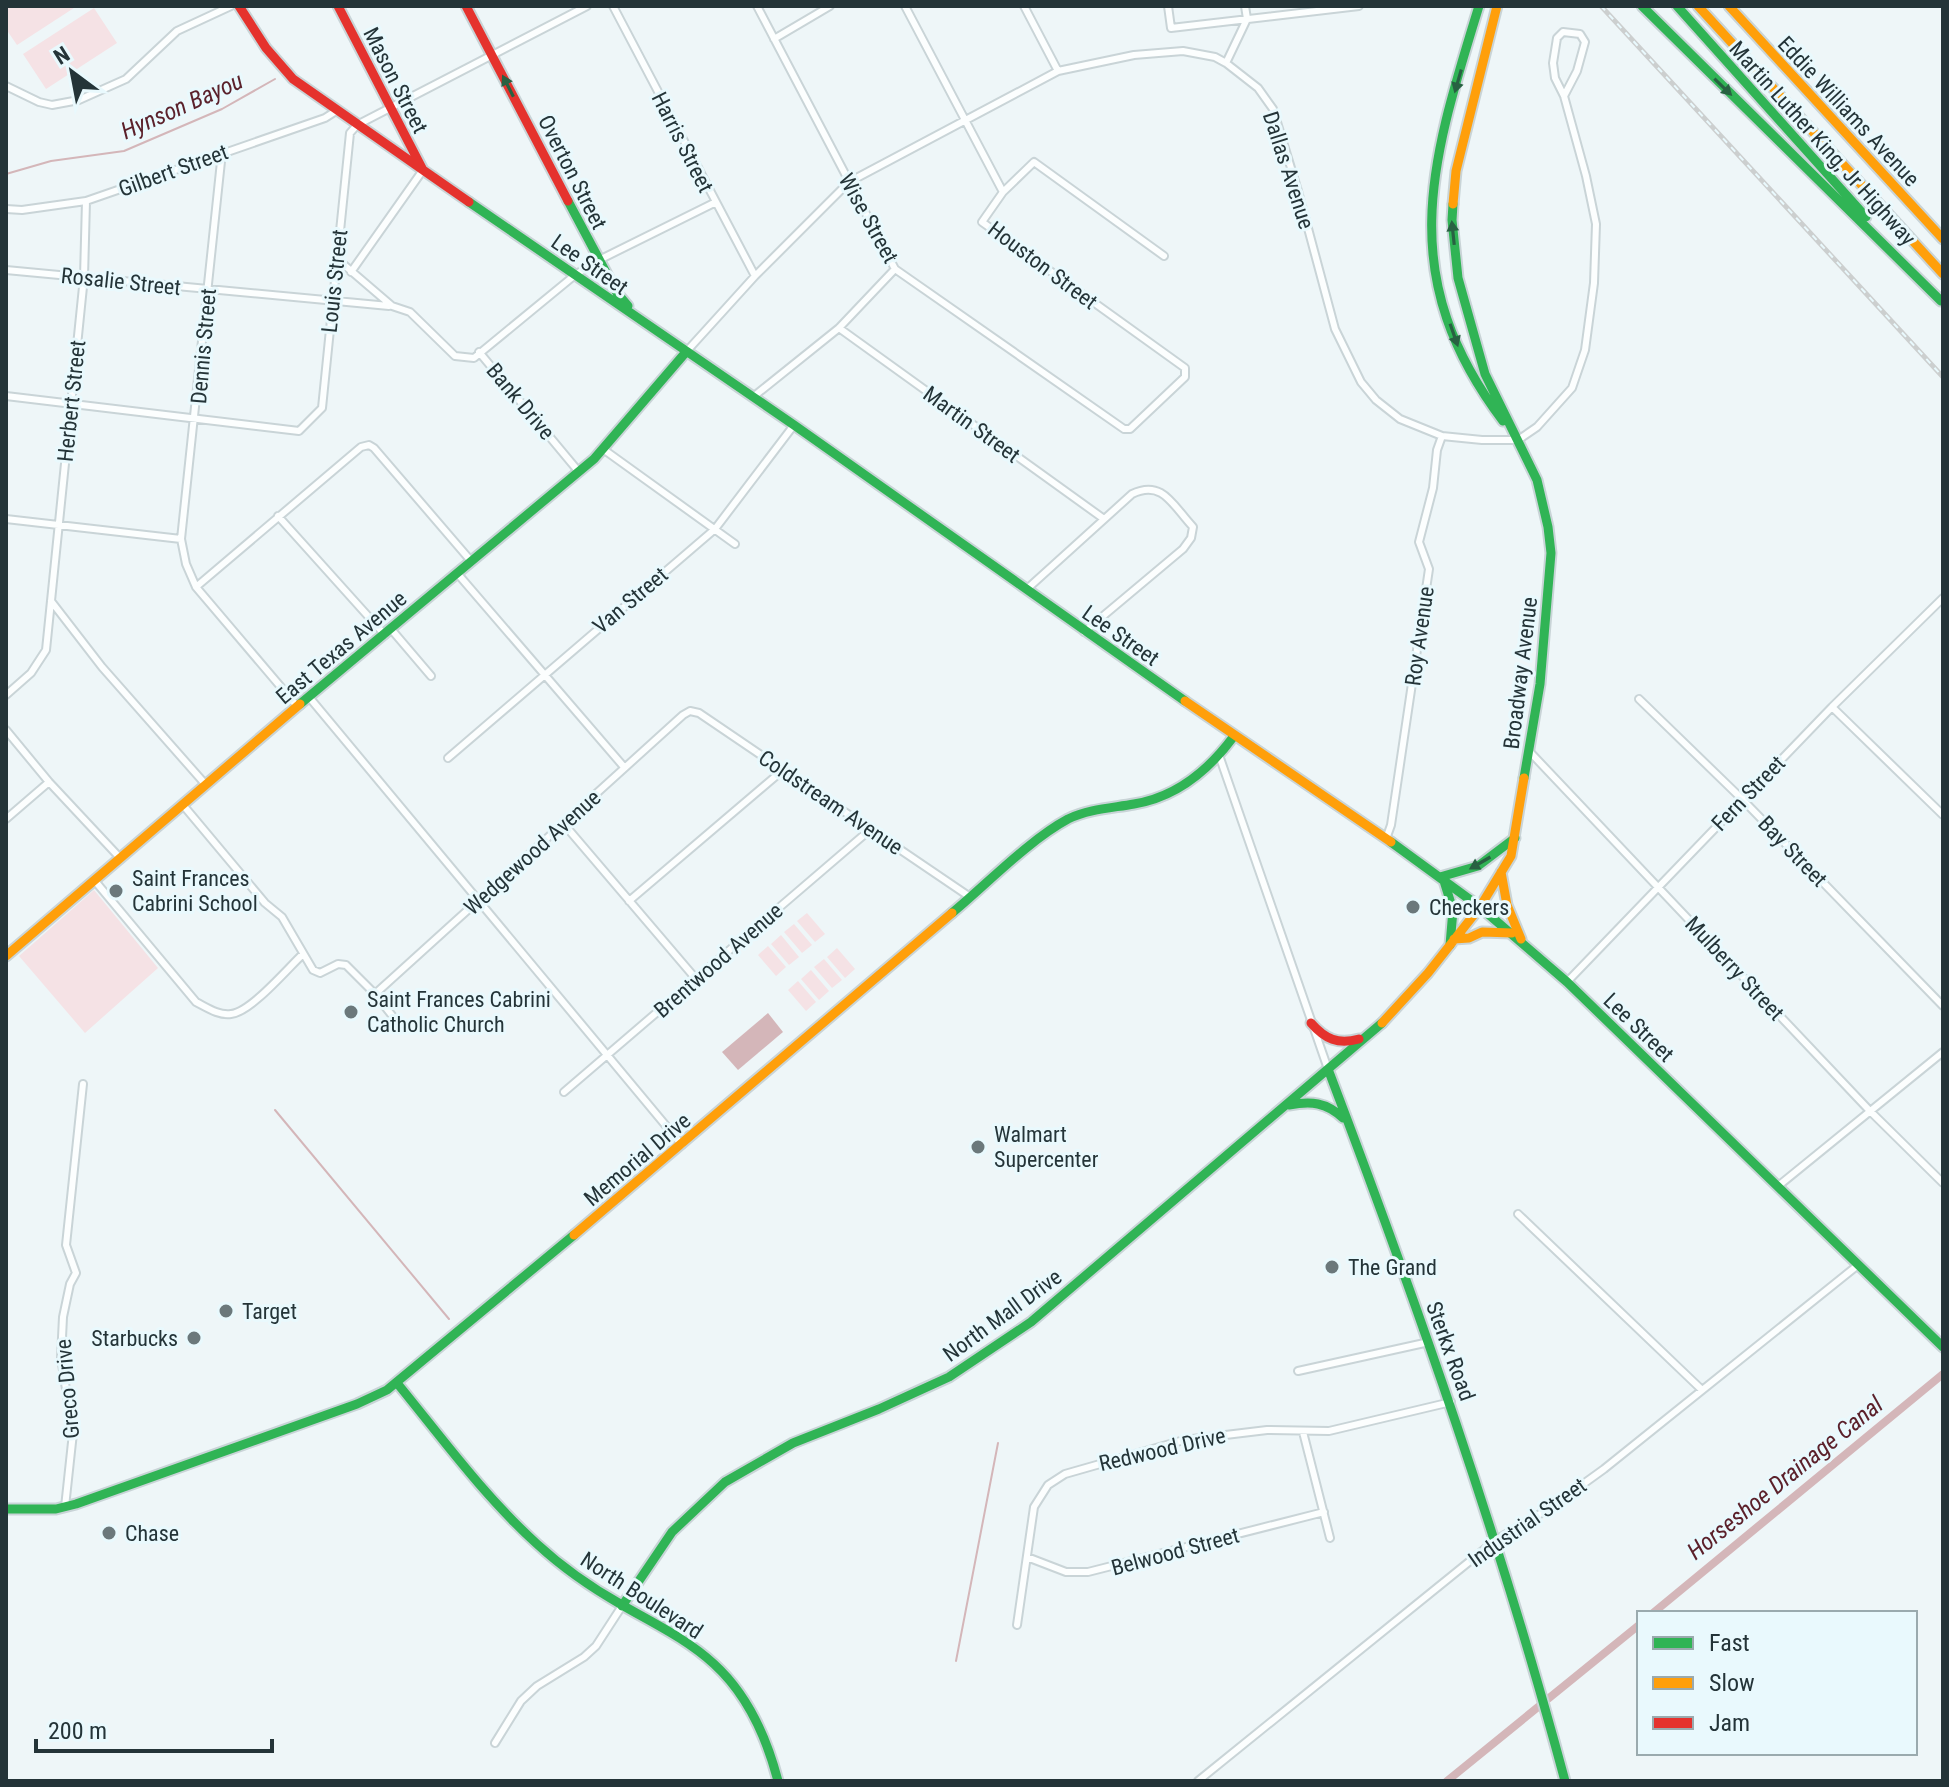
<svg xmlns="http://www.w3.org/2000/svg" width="1949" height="1787" font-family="'Roboto Condensed',sans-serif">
  <rect width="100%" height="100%" fill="#eef6f8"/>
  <path fill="#f5e2e5" d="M6,6h71l-60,39 -11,-16z
    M94,8l23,35 -71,46 -23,-35z
    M94,890l64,78 -73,65 -66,-77z
    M807,913l18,21 -10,8 -18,-21z
    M794,924l18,21 -10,8 -18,-21z
    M781,935l18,22 -10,8 -18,-21z
    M768,946l18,21 -10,9 -18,-21z
    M837,948l18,21 -10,9 -18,-21z
    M824,959l18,21 -10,8 -18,-21z
    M811,970l18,21 -10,9 -18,-21z
    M798,981l18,21 -10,9 -18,-21z"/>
  <path fill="#d4b6b9" d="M768,1013l15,19 -45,38 -16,-18z"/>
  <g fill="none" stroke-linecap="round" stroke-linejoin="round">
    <path stroke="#d4b6b9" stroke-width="2" d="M6,174l45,-13 73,-10 98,-42 53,-30
      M275,1110l174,209
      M956,1661l42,-218"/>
    <path stroke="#d4b6b9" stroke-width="8" d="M1653,1613l290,-239
      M1447,1781l192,-156"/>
    <defs>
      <path id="street" d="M613,6l142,270
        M757,6l138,263 229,160h6l55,-52v-9l-203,-146 21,-30 -98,-186
        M1024,6l34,65
        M1168,6l3,22 188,-22
        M774,39l56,-33
        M1226,63l21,-44 -2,-13
        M6,86l33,16 13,3 27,-5 47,-21 51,-48 54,-25
        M222,152l-41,387 5,25 10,23 101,119
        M1003,192l31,-30 130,94
        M6,209l16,1 64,-9 239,-83 11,-7
        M336,258l56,48 18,6 45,44 19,2 101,-83 24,-15 115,-57
        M6,270l383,36
        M351,272l72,-102
        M839,328l265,191
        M479,352l100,120
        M686,352l69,-76 94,-94 209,-111 76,-16 49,-4 32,6 11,6 32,25 15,21 25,82 37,138 26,53 15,18 24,19 42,17 40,4h36l19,-13 35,-39 13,-38 9,-67 2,-59 -10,-48 -22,-80 -9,-18 -2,-15 4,-25 6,-6 17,2 5,8 -8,29 -13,25
        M6,396l293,35 23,-23 28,-275 7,-8 230,-119
        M753,397l86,-69 56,-59
        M603,449l132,95
        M278,516l107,119
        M6,519l175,20
        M457,573l167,194
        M196,587l165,-140 8,-2 5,3 97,113
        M1027,589l105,-95c31,-15 41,12 61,33l-2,11 -8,11 -99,83
        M51,601l51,66 104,118
        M391,629l40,47
        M6,695l25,-22 15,-23 38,-373 2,-76
        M309,697l373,448
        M1639,699l103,100 201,207
        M1832,707l111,108
        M6,730l43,52 72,77
        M1529,751l340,359 74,73
        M448,758l267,-229 79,-104
        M1220,758l108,311
        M183,805l82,98 17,14 31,53 7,3 18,-9 8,1 29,29 27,34
        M6,819l43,-37
        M563,823l133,156
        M1386,839l5,-14 38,-256 -10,-27 14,-54 4,-38 5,-14
        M95,881l101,121c10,5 23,14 35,12 20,-2 56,-45 72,-60
        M629,901l154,-131
        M1567,982l265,-275 111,-109
        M375,994l308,-279 7,-4 9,2 271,184
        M564,1092l308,-264
        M1777,1187l166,-135
        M1518,1214l184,176
        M1298,1371l131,-29
        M1303,1432l27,106
        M65,1507l8,-74 -12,-75 2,-41 7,-33 6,-11 -10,-28 17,-161
        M1027,1557l39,15h22l236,-60
        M1017,1625l17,-118 14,-22 17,-11 119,-34 83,-10 62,1 122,-29
        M495,1743l26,-42 16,-15 47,-29 12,-11 26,-40
        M1198,1781l298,-241 54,-32 54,-39 254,-204"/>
      <path id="fast" d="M1479,6c-49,159 -85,270 24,415
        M1642,6l299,295
        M1677,6l189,211
        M568,201l49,92 11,13
        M469,202l325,223 391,276
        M1453,204l-1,16 6,58 27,96 52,106 11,47 3,26 -11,131 -16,94
        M300,704l294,-245 92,-107
        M1391,842l89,65 87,75 376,365
        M1440,877l38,-11 37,-28
        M1444,881l9,29 -3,35
        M952,913c35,-29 77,-73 116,-94 21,-10 44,-11 66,-15 43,-7 75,-34 100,-68
        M1328,1069c89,234 172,470 237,712
        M1289,1105c22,-4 37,-3 54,13
        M397,1383c45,55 87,113 140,161 26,24 55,44 85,61 31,18 65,34 92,59 33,30 53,75 64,117
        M6,1509h50l20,-5 281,-100 30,-14 187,-155
        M622,1606l50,-74 53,-50 68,-39 86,-34 70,-32 82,-55 351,-299"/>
      <path id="slow" d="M1698,6l245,268
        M1729,6l214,233
        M1453,204l3,-33 41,-165
        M1185,701l206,141
        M1501,872l6,33 14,34
        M1454,939l15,-1 13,-6 30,1
        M6,956l294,-252
        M1382,1023l46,-50 52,-66 31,-51 13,-78
        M574,1235l378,-322"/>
      <path id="jam" d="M239,6l27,42 27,31 130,91
        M338,6l85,164 46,32
        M466,6l102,195
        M1311,1023c14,16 27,22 48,16"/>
    </defs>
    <use href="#street" stroke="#c9d4d7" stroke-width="10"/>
    <use href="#fast" stroke="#c9d4d7" stroke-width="13"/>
    <use href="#slow" stroke="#c9d4d7" stroke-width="13"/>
    <use href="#jam" stroke="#c9d4d7" stroke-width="13"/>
    <use href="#street" stroke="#fcfefe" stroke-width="6"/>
    <use href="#fast" stroke="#30b455" stroke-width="9"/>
    <use href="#slow" stroke="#ff9f0a" stroke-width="9"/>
    <use href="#jam" stroke="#e5322d" stroke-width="9"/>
    <defs>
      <path id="rail" d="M1601,6l342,371"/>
    </defs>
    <use href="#rail" stroke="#cccfcf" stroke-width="5"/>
    <use href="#rail" stroke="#e9f9fd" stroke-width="2" stroke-dasharray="6" stroke-linecap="butt"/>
  </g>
  <defs><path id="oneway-solid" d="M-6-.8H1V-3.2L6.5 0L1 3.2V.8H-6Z" transform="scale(2)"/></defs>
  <g fill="#286142">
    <use href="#oneway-solid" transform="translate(1458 81) rotate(106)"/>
    <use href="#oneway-solid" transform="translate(508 86) rotate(-117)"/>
    <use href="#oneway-solid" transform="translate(1723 87) rotate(44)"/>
    <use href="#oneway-solid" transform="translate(1453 233) rotate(-96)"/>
    <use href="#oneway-solid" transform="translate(1454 335) rotate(71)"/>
    <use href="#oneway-solid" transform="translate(1480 863) rotate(150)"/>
  </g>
  <g fill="#6b787b" stroke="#e9f9fd" stroke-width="3">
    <circle cx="116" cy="891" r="8"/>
    <circle cx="1413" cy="907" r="8"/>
    <circle cx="351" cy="1012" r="8"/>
    <circle cx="978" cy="1147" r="8"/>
    <circle cx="1332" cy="1267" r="8"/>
    <circle cx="226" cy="1311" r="8"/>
    <circle cx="194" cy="1338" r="8"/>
    <circle cx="109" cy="1533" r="8"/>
  </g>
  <g text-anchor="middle" stroke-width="6" stroke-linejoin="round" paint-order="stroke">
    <g font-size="22" fill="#243438" stroke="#e9f9fd">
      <text transform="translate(396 80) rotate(63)" y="8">Mason Street</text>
      <text transform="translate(1849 111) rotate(47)" y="8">Eddie Williams Avenue</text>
      <text transform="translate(683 142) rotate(63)" y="8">Harris Street</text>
      <text transform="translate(1823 143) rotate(48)" y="8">Martin Luther King, Jr Highway</text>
      <text transform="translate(173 170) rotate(-20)" y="8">Gilbert Street</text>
      <text transform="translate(1289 170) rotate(72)" y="8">Dallas Avenue</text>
      <text transform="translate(573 172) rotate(63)" y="8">Overton Street</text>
      <text transform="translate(869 218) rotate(61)" y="8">Wise Street</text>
      <text transform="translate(590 264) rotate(35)" y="8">Lee Street</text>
      <text transform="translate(1043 265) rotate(37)" y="8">Houston Street</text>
      <text transform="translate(121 281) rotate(6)" y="8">Rosalie Street</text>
      <text transform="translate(334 281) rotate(-84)" y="8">Louis Street</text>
      <text transform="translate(203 346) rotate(-85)" y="8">Dennis Street</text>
      <text transform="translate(71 401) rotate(-84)" y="8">Herbert Street</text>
      <text transform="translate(521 401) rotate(50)" y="8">Bank Drive</text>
      <text transform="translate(972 424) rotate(36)" y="8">Martin Street</text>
      <text transform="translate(630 600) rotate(-40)" y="8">Van Street</text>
      <text transform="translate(1121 635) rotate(35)" y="8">Lee Street</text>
      <text transform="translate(1419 636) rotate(-82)" y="8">Roy Avenue</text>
      <text transform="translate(341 647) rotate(-40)" y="8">East Texas Avenue</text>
      <text transform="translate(1520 673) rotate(-83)" y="8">Broadway Avenue</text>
      <text transform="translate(1748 793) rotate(-46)" y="8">Fern Street</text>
      <text transform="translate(831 802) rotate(34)" y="8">Coldstream Avenue</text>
      <text transform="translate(1793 851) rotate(46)" y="8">Bay Street</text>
      <text transform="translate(532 852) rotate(-42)" y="8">Wedgewood Avenue</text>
      <text transform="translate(718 960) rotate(-41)" y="8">Brentwood Avenue</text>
      <text transform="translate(1735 968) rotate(47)" y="8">Mulberry Street</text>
      <text transform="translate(1639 1027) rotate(44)" y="8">Lee Street</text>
      <text transform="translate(637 1159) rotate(-40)" y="8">Memorial Drive</text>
      <text transform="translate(1002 1315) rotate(-36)" y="8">North Mall Drive</text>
      <text transform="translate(1451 1351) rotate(70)" y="8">Sterkx Road</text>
      <text transform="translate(67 1389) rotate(-95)" y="8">Greco Drive</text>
      <text transform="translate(1162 1449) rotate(-13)" y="8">Redwood Drive</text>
      <text transform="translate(1527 1522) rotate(-35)" y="8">Industrial Street</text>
      <text transform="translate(1175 1551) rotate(-15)" y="8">Belwood Street</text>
      <text transform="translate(642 1595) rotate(33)" y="8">North Boulevard</text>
    </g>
    <g font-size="22" fill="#243438" stroke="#e9f9fd" text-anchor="start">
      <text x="132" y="886">Saint Frances<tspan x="132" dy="25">Cabrini School</tspan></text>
      <text x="1429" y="915">Checkers</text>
      <text x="367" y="1007">Saint Frances Cabrini<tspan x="367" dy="25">Catholic Church</tspan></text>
      <text x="994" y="1142">Walmart<tspan x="994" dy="25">Supercenter</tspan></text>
      <text x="1348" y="1275">The Grand</text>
      <text x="242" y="1319">Target</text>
      <text x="178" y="1346" text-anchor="end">Starbucks</text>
      <text x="125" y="1541">Chase</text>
    </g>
    <g font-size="24" font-style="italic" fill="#5b212b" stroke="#e9f9fd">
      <text transform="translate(182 106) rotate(-24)" y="8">Hynson Bayou</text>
      <text transform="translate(1785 1478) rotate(-39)" y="8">Horseshoe Drainage Canal</text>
    </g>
  </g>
  <rect width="1949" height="1787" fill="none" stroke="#243438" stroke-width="16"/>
  <rect x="1637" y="1611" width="280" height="144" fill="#e9f9fd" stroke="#9aaaae" stroke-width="2"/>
  <rect x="1653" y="1637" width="40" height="12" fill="#30b455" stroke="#9aaaae" stroke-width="2"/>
  <text x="1709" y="1651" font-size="24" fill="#243438">Fast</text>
  <rect x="1653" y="1677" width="40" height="12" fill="#ff9f0a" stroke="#9aaaae" stroke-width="2"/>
  <text x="1709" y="1691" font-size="24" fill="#243438">Slow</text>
  <rect x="1653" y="1717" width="40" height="12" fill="#e5322d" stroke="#9aaaae" stroke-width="2"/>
  <text x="1709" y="1731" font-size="24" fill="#243438">Jam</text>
  <g transform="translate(72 72) rotate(328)" stroke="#e9f9fd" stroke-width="6" paint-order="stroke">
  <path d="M0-6L14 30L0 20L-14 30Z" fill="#243438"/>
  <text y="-12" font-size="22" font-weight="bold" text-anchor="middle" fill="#243438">N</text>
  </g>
  <path d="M36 1739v12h236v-12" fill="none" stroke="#243438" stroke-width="4"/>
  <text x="48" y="1739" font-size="24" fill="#243438" stroke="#e9f9fd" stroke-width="6" paint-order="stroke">200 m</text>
</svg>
